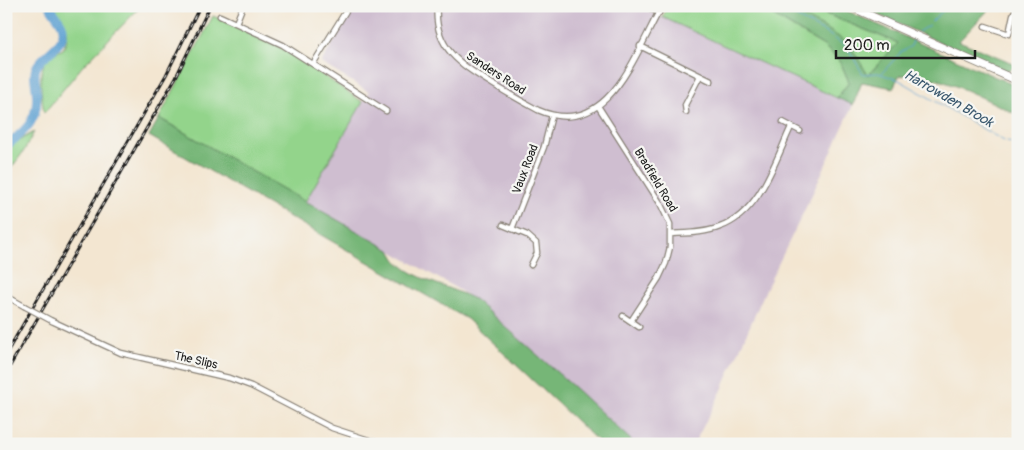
<svg xmlns="http://www.w3.org/2000/svg" width="1024" height="450" font-family="Pangolin,sans-serif">
  <rect width="100%" height="100%" fill="#f6f6f2"/>
  <filter id="ink" filterUnits="userSpaceOnUse"><feTurbulence type="fractalNoise" baseFrequency=".02" numOctaves="2"/><feDisplacementMap in="SourceGraphic" scale="10" xChannelSelector="R" yChannelSelector="G"/><feConvolveMatrix kernelMatrix="1 2 1 2 8 2 1 2 1" color-interpolation-filters="sRGB"/></filter>
  <filter id="wash" filterUnits="userSpaceOnUse"><feTurbulence type="fractalNoise" baseFrequency=".0096" numOctaves="4" result="noise"/><feDisplacementMap in="SourceGraphic" scale="20" xChannelSelector="R" yChannelSelector="G"/><feGaussianBlur stdDeviation="1.12" result="paint"/><feColorMatrix in="noise" values="0 0 0 0 0 0 0 0 0 0 0 0 0 0 0 0 0 1.4 0 .05"/><feComposite in="paint" operator="in"/></filter>
  <g filter="url(#wash)">
    <rect width="100%" height="100%" fill="#f3e6d1"/>
    <path fill="#cfbed0" d="M355,6h300l-2,7 200,92 -44,96 -42,86 -46,105 -27,52h-59l-59,-55 -95,-84 -20,-14 -156,-89 64,-110 -48,-29z"/>
    <path fill="#93d48b" stroke="#587854" d="M53,6h88l-60,62 -37,45c-2,-15 -8,-45 5,-56 3,-3 10,-6 14,-8 10,-19 0,-27 -10,-43z
      M669,6h88l67,40 16,15 9,21 -12,16 -175,-81z
      M786,6h20l92,37 -30,32 -20,-31 -18,-13z
      M213,16l60,26 90,60 -58,100 -146,-84z
      M34,132l-10,19 -18,24v-27z"/>
    <path fill="#76b677" stroke="#49694a" d="M757,6h29l44,25 19,13 19,31 30,-32 -92,-37h30l182,81v28c-30,-14 -86,-46 -119,-39l-6,12 -31,-6 -9,23 -16,-7 12,-16 -9,-21 -16,-15z
      M858,6h134l-33,35 54,22 4,4 -12,4z
      M159,118l231,132c3,5 5,10 9,13 19,18 52,24 75,36l102,90 59,55h-34l-134,-125 -318,-183z"/>
    <g fill="none" stroke-linecap="round" stroke-linejoin="round">
      <path stroke="#5ea1d2" stroke-width="1" d="M776,6l52,28 19,13 16,27 15,-1 21,7 105,61 14,4
        M932,21l16,-15
        M918,32l11,-7
        M882,73l19,-21 10,-6 3,-7"/>
      <path stroke="#5ea1d2" stroke-width="9" d="M6,146c22,-17 34,-28 30,-58 -1,-8 -3,-15 1,-22 8,-14 27,-18 26,-37 0,-8 -10,-15 -13,-23"/>
    </g>
  </g>
  <g filter="url(#ink)">
    <g fill="none" stroke-linecap="round" stroke-linejoin="round">
      <defs>
        <path id="street" d="M437,6c-4,43 26,60 57,79 15,9 29,17 44,25 71,31 97,-57 124,-104
          M647,6l12,7
          M220,16l63,29 103,66
          M236,23l6,-15
          M985,26l24,8 4,-19 5,-9
          M640,46l71,35
          M313,64l36,-58
          M598,106l62,97 10,21v23l-4,16 -7,15 -28,43
          M686,112l-1,-7 15,-29
          M783,122l17,9
          M503,225l24,10 9,8 1,10 -6,12
          M512,229l32,-82 8,-32
          M671,234c16,-1 34,-1 49,-7 40,-14 55,-66 71,-100
          M6,296l18,10
          M623,316l16,11
          M52,321l69,32 108,25 22,8 81,42 49,16"/>
        <path id="primary" d="M849,6l169,75"/>
      </defs>
      <use href="#street" stroke="#888176" stroke-width="7"/>
      <use href="#primary" stroke="#888176" stroke-width="9"/>
      <use href="#street" stroke="#fff" stroke-width="4.5"/>
      <use href="#primary" stroke="#fff" stroke-width="7"/>
      <defs>
        <path id="rail" d="M6,354l160,-279 34,-69
          M6,373l170,-296 34,-71"/>
      </defs>
      <use href="#rail" stroke="#1c1c1c" stroke-width="3"/>
      <use href="#rail" stroke="#f6f6f2" stroke-width="1" stroke-dasharray="4" stroke-linecap="butt"/>
      <defs>
        <path id="street-bridge" d="M24,306l28,15"/>
      </defs>
      <use href="#street-bridge" stroke="#888176" stroke-width="7" stroke-linecap="butt"/>
      <use href="#street-bridge" stroke="#fff" stroke-width="4.5"/>
    </g>
  </g>
  <g text-anchor="middle" stroke-width="4.5" stroke-linejoin="round" paint-order="stroke">
    <g font-size="12" fill="#1c1c1c" stroke="#f6f6f2">
      <text transform="translate(496 73) rotate(33)" y="4">Sanders Road</text>
      <text transform="translate(525 169) rotate(-69)" y="4">Vaux Road</text>
      <text transform="translate(656 180) rotate(59)" y="4">Bradfield Road</text>
      <text transform="translate(196 360) rotate(13)" y="4">The Slips</text>
    </g>
    <g font-size="14" font-style="italic" fill="#3a586e" stroke="#f6f6f2">
      <text transform="translate(949 98) rotate(30)" y="5">Harrowden Brook</text>
    </g>
  </g>
  <rect width="1024" height="450" fill="none" stroke="#f6f6f2" stroke-width="25"/>
  <path d="M836 50v8h139v-8" fill="none" stroke="#1c1c1c" stroke-width="2.5"/>
  <text x="844" y="50" font-size="15" fill="#1c1c1c" stroke="#f6f6f2" stroke-width="4" paint-order="stroke">200 m</text>
</svg>
